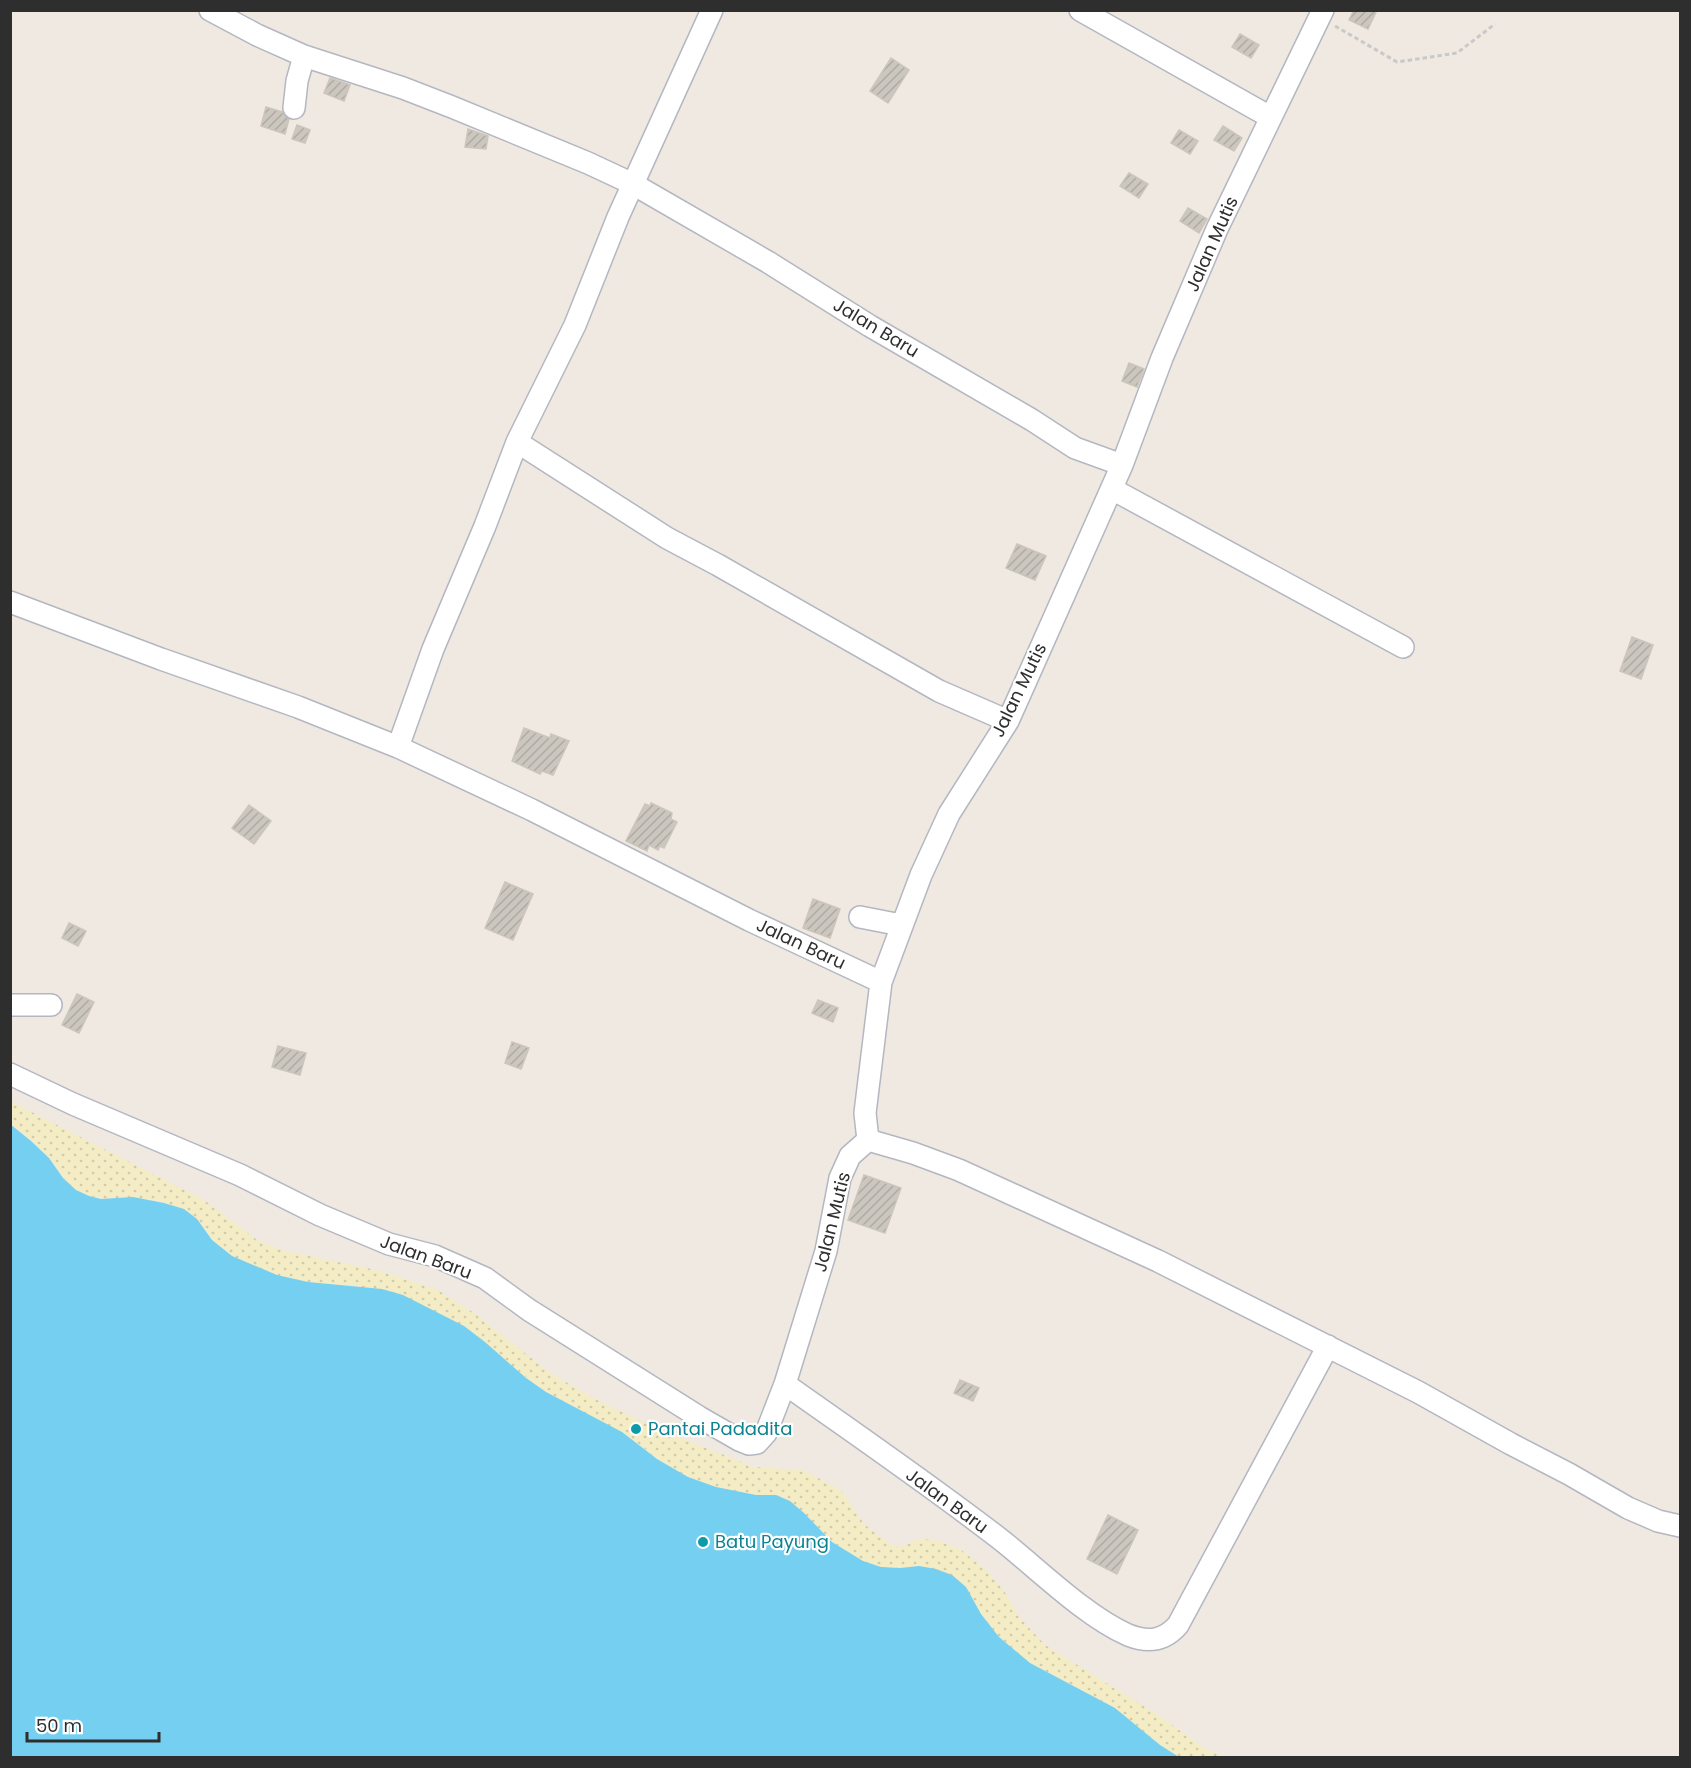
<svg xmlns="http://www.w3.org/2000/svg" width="1691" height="1768" font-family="Poppins,sans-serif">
  <defs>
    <pattern id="sand-dots" width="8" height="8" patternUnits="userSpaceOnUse" patternTransform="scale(1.5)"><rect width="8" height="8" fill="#f3ecc5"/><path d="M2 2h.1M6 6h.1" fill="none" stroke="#d1cbaa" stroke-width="1.8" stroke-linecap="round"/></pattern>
    <pattern id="building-hatch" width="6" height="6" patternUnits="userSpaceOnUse" patternTransform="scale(1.5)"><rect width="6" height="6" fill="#cbc7bf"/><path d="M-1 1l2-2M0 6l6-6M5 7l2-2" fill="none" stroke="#afaba4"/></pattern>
  </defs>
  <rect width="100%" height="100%" fill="#efe9e1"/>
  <path fill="url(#sand-dots)" d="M10,1101l194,99 53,40 28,11 91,19 60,19 38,24 76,60 47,27 52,25 105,42 49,3 17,9 22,12 22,33 27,21 10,2 18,-8 17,1 24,9 26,21 18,21 16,27 25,27 116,72 46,33 20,7h-48l-19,-12 -45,-37 -85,-45 -31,-26 -18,-23 -62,-48 -19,2 -19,-1 -18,-6 -18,-9 -27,-23 -62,-34 -40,-8 -28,-10 -31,-18 -18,-15 -93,-52 -37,-28 -24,-22 -127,-56c-40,0 -95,-8 -128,-31 -5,-4 -12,-10 -17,-15 -6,-6 -10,-16 -17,-21 -9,-6 -23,-13 -33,-17 -27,-8 -62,3 -85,-11 -13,-8 -20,-22 -30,-34 -11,-12 -24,-23 -37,-33z"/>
  <path fill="#75cff0" d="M10,1124l21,17 18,17 14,20 13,12 13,6 12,3 32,-2 31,6 20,6 13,10 15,21 20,16 45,19 31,7 74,7 21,6 61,31 21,16 41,36 20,14 76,40 35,27 31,18 28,10 40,8h20l14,6 14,12 28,29 31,19 18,6 19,1 19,-2 17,3 16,6 14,12 15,27 18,23 31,26 85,45 45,37 19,12h-1168z"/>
  <path fill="url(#building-hatch)" stroke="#cbc5ba" stroke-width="1.5" d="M1354,10h23l-9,19 -19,-9z
    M1240,34l19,11 -8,13 -19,-11z
    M891,58l18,12 -21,33 -18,-12z
    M330,78l20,7 -6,16 -20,-8z
    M266,107l16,5 7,7 -4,15 -24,-8z
    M297,125l13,5 -5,13 -13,-4z
    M1223,126l19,12 -8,13 -20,-11z
    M468,129l20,7 -2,13 -21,-2z
    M1179,130l19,11 -8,13 -19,-11z
    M1129,173l19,11 -9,14 -19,-12z
    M1188,208l19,11 -8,14 -19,-12z
    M1129,363l15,6 -7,18 -15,-6z
    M1017,544l29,12 -11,24 -29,-12z
    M1632,637l21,8 -12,34 -21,-8z
    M524,728l26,10 1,-4 18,7 -16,34 -11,-4 -2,3 -28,-13z
    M651,803l21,10 -1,6 6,3 -13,26 -4,-2 -2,4 -9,-5 -2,6 -21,-10 19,-37 5,2z
    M249,805l22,16 -17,23 -22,-16z
    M505,882l28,12 -20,46 -28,-12z
    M813,899l27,10 -10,29 -27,-10z
    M69,923l17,8 -8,15 -16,-8z
    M77,994l17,8 -15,31 -17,-8z
    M818,1000l20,8 -5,14 -21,-9z
    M512,1042l17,6 -8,21 -16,-6z
    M278,1046l28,7 -6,22 -28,-8z
    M864,1175l37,13 -16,45 -37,-13z
    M960,1380l19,8 -6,13 -19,-8z
    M1108,1515l30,15 -21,44 -30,-15z"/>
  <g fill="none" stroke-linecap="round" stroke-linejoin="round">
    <defs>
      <path id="minor" d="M210,10l47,25 47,21 99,32 49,19 136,56 45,21 135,78 102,64 162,94 43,28 47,17
        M1080,10l190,107
        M294,108l3,-27 7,-25
        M517,442l150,96 51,27 221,126 69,30
        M1112,489l291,158
        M10,602l151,57 137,48 100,40 134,63 217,110 132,62
        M398,747l35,-98 52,-123 32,-84 58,-117 43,-108 94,-207
        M860,917l41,8
        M10,1005h41
        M10,1074l63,30 167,71 80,40 69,29 46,12 50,22 44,32 170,107 40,23 10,4 8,-1 9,-10 19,-49 41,-133 14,-73 10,-22 18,-16
        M868,1140l-3,-27 16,-131 40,-107 28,-61 59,-93 13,-29 101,-227 40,-107 55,-129 106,-219
        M868,1140l45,13 46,17 199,91 260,131 93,52 58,30 59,34 30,13 22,5
        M785,1384c72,51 145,101 215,155 38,30 85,77 128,96 20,8 36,6 50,-10l150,-279"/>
    </defs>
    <use href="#minor" stroke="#b4b7c1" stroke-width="24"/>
    <path stroke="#c9c9c9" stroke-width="3" stroke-dasharray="4.5 3" stroke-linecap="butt" d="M1335,26l62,36 60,-9 38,-29"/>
    <use href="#minor" stroke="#fff" stroke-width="21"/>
  </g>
  <g fill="#0f9aa8" stroke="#fff" stroke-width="2">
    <circle cx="636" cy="1429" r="6"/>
    <circle cx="703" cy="1542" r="6"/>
  </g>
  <g text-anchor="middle" stroke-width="4.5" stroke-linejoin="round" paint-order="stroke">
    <g font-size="18" fill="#2e2e2e" stroke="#fff">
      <text transform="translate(1212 244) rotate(-66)" y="6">Jalan Mutis</text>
      <text transform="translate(876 328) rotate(31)" y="6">Jalan Baru</text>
      <text transform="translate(1019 690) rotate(-64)" y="6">Jalan Mutis</text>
      <text transform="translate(801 944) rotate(25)" y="6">Jalan Baru</text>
      <text transform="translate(832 1222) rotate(-76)" y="6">Jalan Mutis</text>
      <text transform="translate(426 1257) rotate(20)" y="6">Jalan Baru</text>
      <text transform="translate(947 1501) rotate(36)" y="6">Jalan Baru</text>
    </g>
    <g font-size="18" fill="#0d838f" stroke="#fff" text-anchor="start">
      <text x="648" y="1435">Pantai Padadita</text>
      <text x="715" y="1548">Batu Payung</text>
    </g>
  </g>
  <rect width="1691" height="1768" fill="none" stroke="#2e2e2e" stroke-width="24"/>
  <path d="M27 1732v9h132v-9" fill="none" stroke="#2e2e2e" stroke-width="3"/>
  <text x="36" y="1732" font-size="18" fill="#2e2e2e" stroke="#ffffff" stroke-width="4.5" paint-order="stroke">50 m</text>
</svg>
